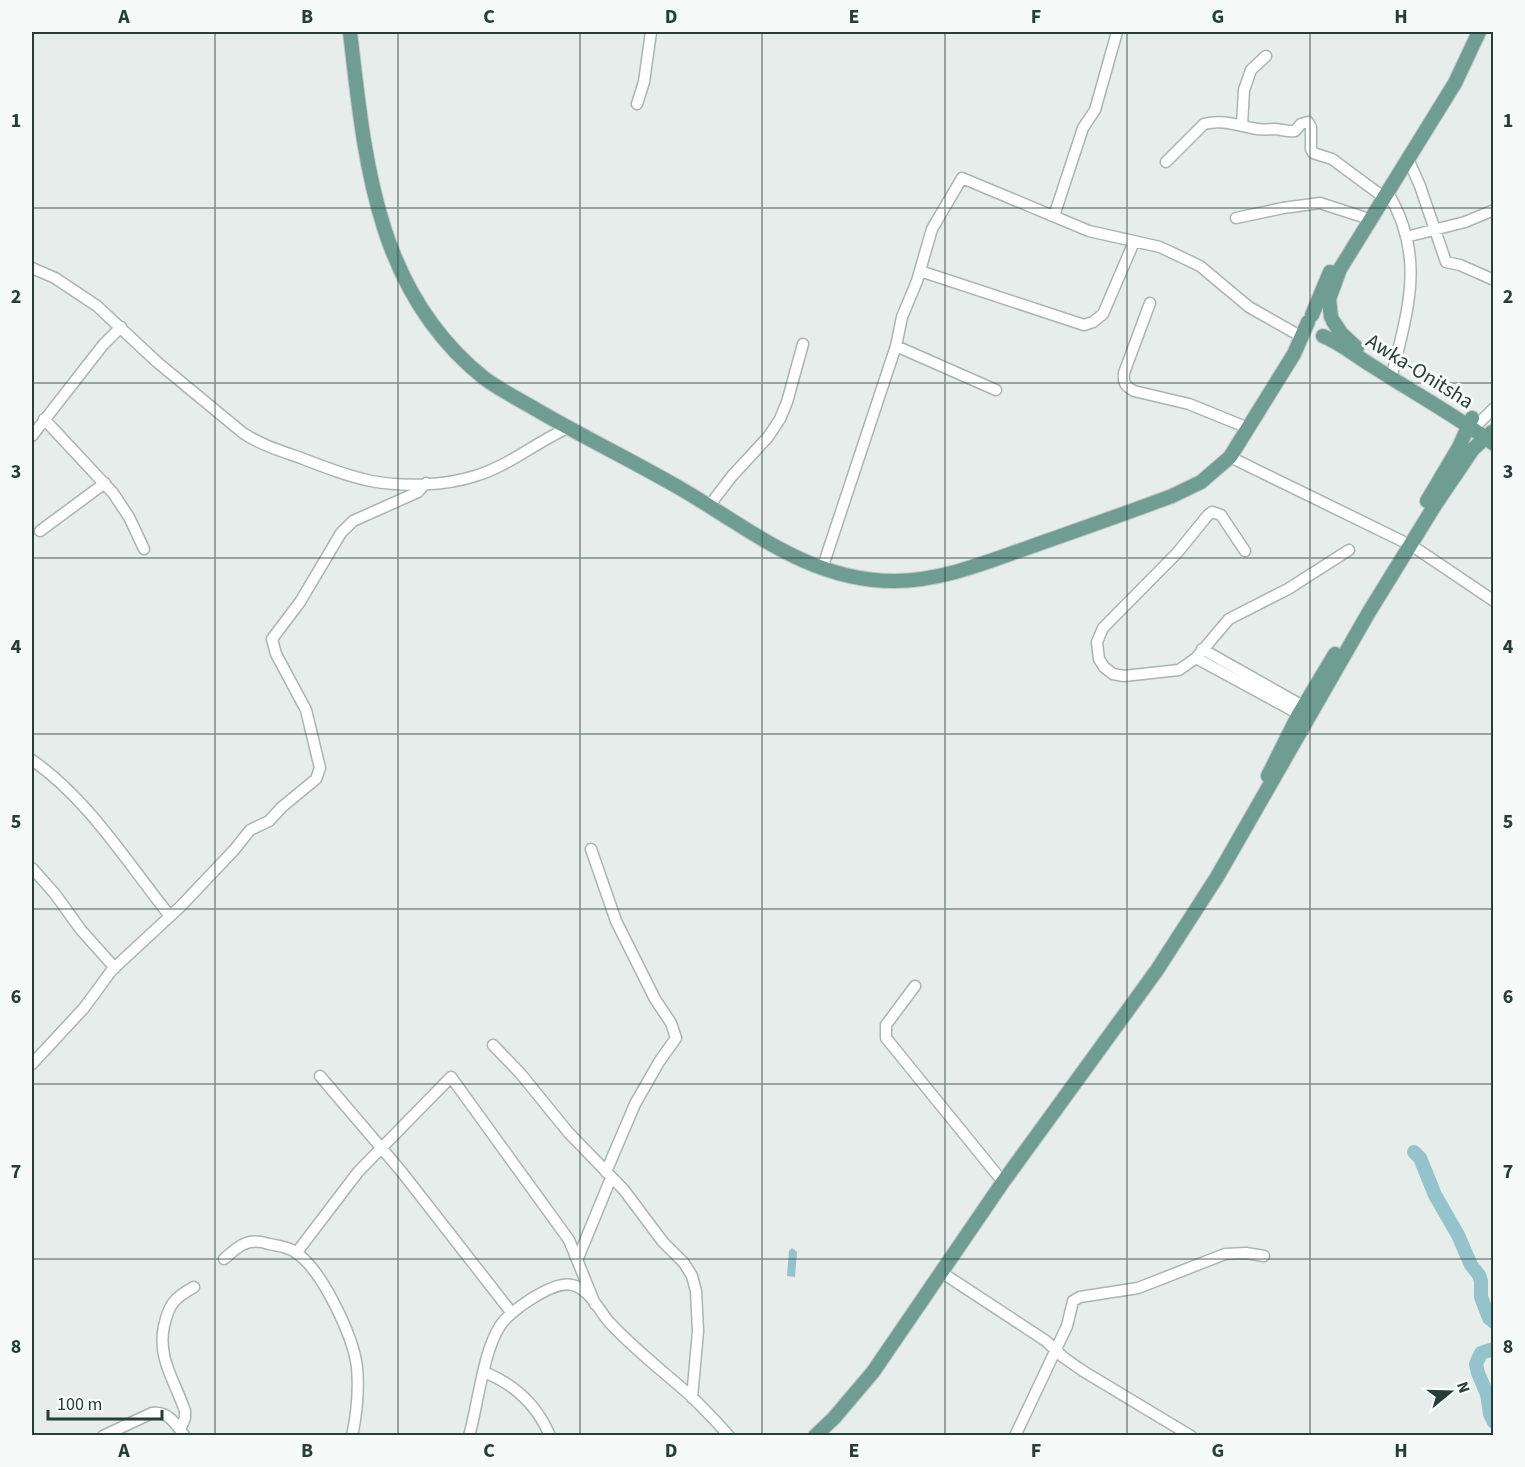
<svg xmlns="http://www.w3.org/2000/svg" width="1525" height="1467" font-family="'Source Sans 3',sans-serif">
  <rect width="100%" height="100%" fill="#e6edea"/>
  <path fill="#95c3cb" d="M792,1248l5,4 -2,25 -8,-1 2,-25z"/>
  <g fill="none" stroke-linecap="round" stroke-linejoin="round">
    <path stroke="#95c3cb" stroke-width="14" d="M1414,1152l6,6 15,37 23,40 13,30 8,10 2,6v16l8,21 5,4
      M1494,1349l-13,4 -5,11 2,9 9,21 3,20 4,8"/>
    <defs>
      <path id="minor" d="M637,104l7,-22 7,-50
        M1242,125l2,-35 7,-20 15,-14
        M1409,161l11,25 26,76 14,3 34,15
        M1166,162l38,-38c19,-5 35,2 53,5 6,1 13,0 19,0 7,1 13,3 19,2l6,-7 7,-2 3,5v22l2,4 19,6 46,34
        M1388,193c37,62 21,113 5,178
        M1054,216l29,-88 12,-18 22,-78
        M1236,218l47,-10 37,-5 43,14
        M1406,237l59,-15 29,-12
        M32,268l23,10 42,28 60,56 86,71c18,12 38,18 58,25 23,9 46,18 70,23 32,6 73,5 104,-5 34,-10 61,-34 93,-48
        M920,271l164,54 9,-3 10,-8 31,-72
        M1150,303l-26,70c-1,10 1,13 10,18l55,13 59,24
        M896,346l100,44
        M44,419l69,74 16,24 15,32
        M1479,423l15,-15
        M32,436l71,-91 18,-18
        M1230,457l172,84
        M709,506l23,-30 36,-39 12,-18 7,-17 16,-58
        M40,531l65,-48
        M1411,545l83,56
        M1245,551l-24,-36 -9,-3 -4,3 -31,38 -74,75 -6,14 2,17 5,8 9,7 11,2 55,-6 17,-12 33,-39 59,-30 61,-39
        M822,569l74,-223 6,-29 15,-36 15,-52 30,-51 127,53 71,16 40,19 49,41 53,30
        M1202,649l101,57
        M1196,658l103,56
        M32,760c57,40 94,101 138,156
        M591,849l25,72 39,78 16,24 5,15 -17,24 -24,42 -29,68
        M32,868l23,26 26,36 34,38
        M915,986l-29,39v13l117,144
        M493,1045l27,28 48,59 56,58 39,52 21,21 8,13 4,15 2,40 -6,67
        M32,1064l52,-56 28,-38 69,-64 54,-57 15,-19 19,-9 13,-14 34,-28 4,-11 -14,-58 -30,-56 -4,-15 28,-37 41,-69 12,-12 65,-29 8,-9
        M320,1076l81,95 110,141
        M297,1252l61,-80 93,-95 118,163 26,64
        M578,1258l33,-80
        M224,1259c6,-5 12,-11 18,-14 9,-5 18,-4 27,-1 9,2 18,2 26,8 27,17 58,84 62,115 2,23 0,46 -5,69
        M941,1272l105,69 17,16 20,14 108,65
        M484,1372c30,12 53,33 66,64
        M180,1430l5,-12v-7c-10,-30 -28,-53 -21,-85 5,-22 10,-28 30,-39
        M103,1436l49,-23c16,-2 23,10 32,22
        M469,1436c9,-31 14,-84 31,-110 9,-15 54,-46 72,-41 18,4 27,26 38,38 25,27 54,49 81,73 13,13 26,26 38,40
        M1015,1436l52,-110 6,-25 7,-4 58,-9 87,-34 21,-1 18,3"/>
      <path id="major" d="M350,32c15,128 25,259 134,346 16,12 36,22 53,32 48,28 98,52 146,80 68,40 128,91 211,91 46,0 90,-18 133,-33 48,-17 97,-34 145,-52l29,-14 29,-25 64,-103 14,-32
        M1312,315l18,-43
        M1331,317l-2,-18 11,-30 115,-186 24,-51
        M1333,321l8,12 16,15
        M1323,336c18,7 34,21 51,31 40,26 81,48 120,77
        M1427,501l32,-54 13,-29
        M1268,776l31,-62 36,-60
        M815,1436l19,-18 39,-46 130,-190 154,-212 60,-93 152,-265 66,-107 38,-56 19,-17"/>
    </defs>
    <use href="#minor" stroke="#a9b5b1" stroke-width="13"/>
    <use href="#major" stroke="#c3c9c7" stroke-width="16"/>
    <use href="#minor" stroke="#fff" stroke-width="10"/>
    <use href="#major" stroke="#709d91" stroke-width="14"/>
  </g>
  <path fill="none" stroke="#273d37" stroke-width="1.5" stroke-opacity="0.55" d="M215,32v1404M398,32v1404M580,32v1404M762,32v1404M945,32v1404M1127,32v1404M1310,32v1404M32,208h1462M32,383h1462M32,558h1462M32,734h1462M32,909h1462M32,1084h1462M32,1259h1462"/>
  <g text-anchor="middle" stroke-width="6" stroke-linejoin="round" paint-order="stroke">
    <g font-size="21" fill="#273d37" stroke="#f6faf8">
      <text transform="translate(1420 371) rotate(32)" y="7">Awka-Onitsha</text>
    </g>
  </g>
  <rect width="1525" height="1467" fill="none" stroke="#f6faf8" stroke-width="66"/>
  <g transform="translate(1450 1392) rotate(71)" stroke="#f6faf8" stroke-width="4.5" paint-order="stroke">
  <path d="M0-4.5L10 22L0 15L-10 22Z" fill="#273d37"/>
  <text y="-9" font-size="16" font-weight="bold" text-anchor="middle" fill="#273d37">N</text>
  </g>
  <path d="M48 1410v9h114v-9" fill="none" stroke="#273d37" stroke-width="3"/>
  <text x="57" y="1410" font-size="18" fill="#273d37" stroke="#f6faf8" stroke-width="4.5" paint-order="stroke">100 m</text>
  <rect x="33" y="33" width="1459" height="1401" fill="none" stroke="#273d37" stroke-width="2"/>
  <g font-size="20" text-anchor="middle" font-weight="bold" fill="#273d37">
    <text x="124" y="23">A</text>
    <text x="307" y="23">B</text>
    <text x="489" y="23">C</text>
    <text x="671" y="23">D</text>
    <text x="854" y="23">E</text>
    <text x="1036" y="23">F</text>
    <text x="1218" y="23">G</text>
    <text x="1401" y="23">H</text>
    <text x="16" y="127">1</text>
    <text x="1508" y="127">1</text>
    <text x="16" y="303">2</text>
    <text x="1508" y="303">2</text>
    <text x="16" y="478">3</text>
    <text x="1508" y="478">3</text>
    <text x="16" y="653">4</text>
    <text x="1508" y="653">4</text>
    <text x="16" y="828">5</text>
    <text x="1508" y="828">5</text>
    <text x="16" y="1003">6</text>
    <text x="1508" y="1003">6</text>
    <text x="16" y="1178">7</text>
    <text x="1508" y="1178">7</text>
    <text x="16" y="1353">8</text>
    <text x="1508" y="1353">8</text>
    <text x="124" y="1457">A</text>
    <text x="307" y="1457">B</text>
    <text x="489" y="1457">C</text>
    <text x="671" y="1457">D</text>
    <text x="854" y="1457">E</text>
    <text x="1036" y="1457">F</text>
    <text x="1218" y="1457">G</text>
    <text x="1401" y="1457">H</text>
  </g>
</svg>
